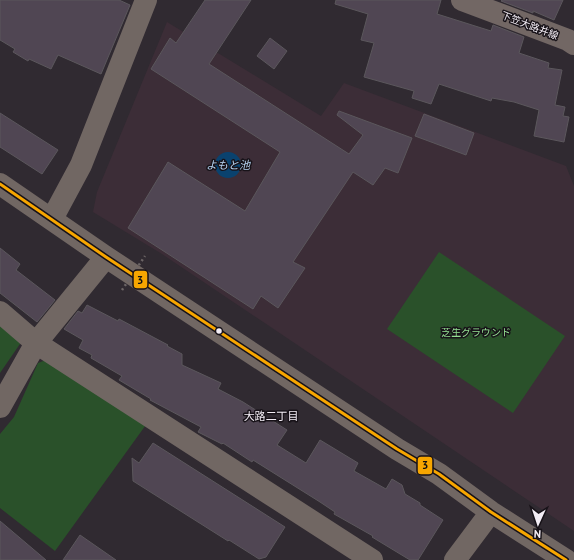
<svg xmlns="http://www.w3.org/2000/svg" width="574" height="560" font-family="'PT Sans','Noto Sans JP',sans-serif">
  <rect width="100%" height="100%" fill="#302a31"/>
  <path fill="#3c2d37" d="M167,22l154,94 23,-33 222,83 8,20v345l-412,-277 -69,-42 4,-20z"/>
  <path fill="#2a512a" d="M439,252l126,84 -52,77 -126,-84z
    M0,323l22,18 -22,32z
    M51,358l97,64 -93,129 -55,-43v-74l14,-17 24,-54z"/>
  <path fill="#0a426e" d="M215 165a13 13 0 1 1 26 0a13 13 0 1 1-26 0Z"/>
  <path fill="#504653" stroke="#5b575c" d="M0,0h119l11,5 -29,69 -43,-19 -7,14 -22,-10 -1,2 -15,-9 2,-3 -15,-9z
    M205,0h46l-42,64 140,90 14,-19 -26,-20 2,-4 73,27 -14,35 -13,-5 -12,17 -20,-13 -60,90 12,6 -27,40 -17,-12 -8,13 -125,-81 40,-66 77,49 35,-59 -129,-83 19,-31 6,5z
    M336,0h105l-4,14 54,17 2,-6 31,12 -5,16 30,10 -1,5 14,2 -7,35 10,2 -2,9 6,1 -5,25 -30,-6 5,-26 -25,-8 -22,-4 -1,3 -52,-17 -8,20 -19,-6 2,-7 -50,-14 10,-34 -13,-3 7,-26 -33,-10z
    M502,0h61l-9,20 -21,-9v2l-32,-12z
    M270,38l17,13 -13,18 -17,-13z
    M0,113l58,37 -16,24 -42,-27z
    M424,114l50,19 -8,22 -51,-19z
    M0,248l20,16 -4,6 39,30 -18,22 -37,-29z
    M87,305l31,16 1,-2 49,26 -1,1 15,8v11l39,18 -3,6 25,13 44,28 -10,15 29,18 14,-23 38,23 -4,8 32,18 6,-10 10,6 3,9 15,9v2l23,15 -25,40h-8l-38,-23 1,-1 -39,-22 1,-2 -15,-10 -67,-42 -1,2 -29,-19 -1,1 -24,-12 3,-5 -51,-27 1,-1 -32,-19 3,-4 -31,-18 1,-3 -13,-7 4,-8 -19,-11 14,-18 4,2z
    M153,443l132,84 -19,30 -7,2 -30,-19 -1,1 -95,-60 -1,-23 7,5z
    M0,521l46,39h-46z
    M80,535l36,25h-53z"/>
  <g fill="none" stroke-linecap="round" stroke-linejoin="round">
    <path stroke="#716763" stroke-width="22" d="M0,184l106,73 291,192 42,25 52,38 75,48
      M52,219l29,-54 65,-165
      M0,312l36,31 336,217
      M0,407l36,-64 70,-86
      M455,560l36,-48"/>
    <path stroke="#726764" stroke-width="22" d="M462,0l106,40 6,4"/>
    <path stroke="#6d6667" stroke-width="2.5" stroke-dasharray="2 3" stroke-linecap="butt" d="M122,290l23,-34"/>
    <defs>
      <path id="bus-1" d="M0,184l106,73 291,192 42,25 52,38 75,48"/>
    </defs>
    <use href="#bus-1" stroke="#171218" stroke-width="6"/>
    <use href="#bus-1" stroke="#f7a600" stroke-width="3"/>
  </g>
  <circle fill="#f3edf5" stroke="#171218" stroke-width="1.5" cx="219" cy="331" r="3.5"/>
  <g text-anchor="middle" stroke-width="3" stroke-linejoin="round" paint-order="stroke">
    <g font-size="10" fill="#f3edf5" stroke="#171218">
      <text transform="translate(530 25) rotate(21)" y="4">下笠大路井線</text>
    </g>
    <g font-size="10" fill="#94df92" stroke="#171218">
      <text x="476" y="336">芝生グラウンド</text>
    </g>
    <g font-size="11" font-style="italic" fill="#b6d3f1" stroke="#171218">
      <text x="228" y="169">よもと池</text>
    </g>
    <g font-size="11" fill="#f3edf5" stroke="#171218">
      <text x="271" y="420">大路二丁目</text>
    </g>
  </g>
  <g stroke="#171218" stroke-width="1.5">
    <rect x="133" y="270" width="15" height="19" rx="4" fill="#f7a600"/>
    <rect x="417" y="456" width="16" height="19" rx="4" fill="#f7a600"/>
  </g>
  <g font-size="11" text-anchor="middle" font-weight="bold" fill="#111">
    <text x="140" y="284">3</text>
    <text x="425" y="469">3</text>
  </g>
  <g transform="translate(538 524) rotate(183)" stroke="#171218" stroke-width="3" paint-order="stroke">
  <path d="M0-3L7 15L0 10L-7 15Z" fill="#f3edf5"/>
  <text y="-6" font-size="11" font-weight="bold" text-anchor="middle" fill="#f3edf5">N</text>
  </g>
</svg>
